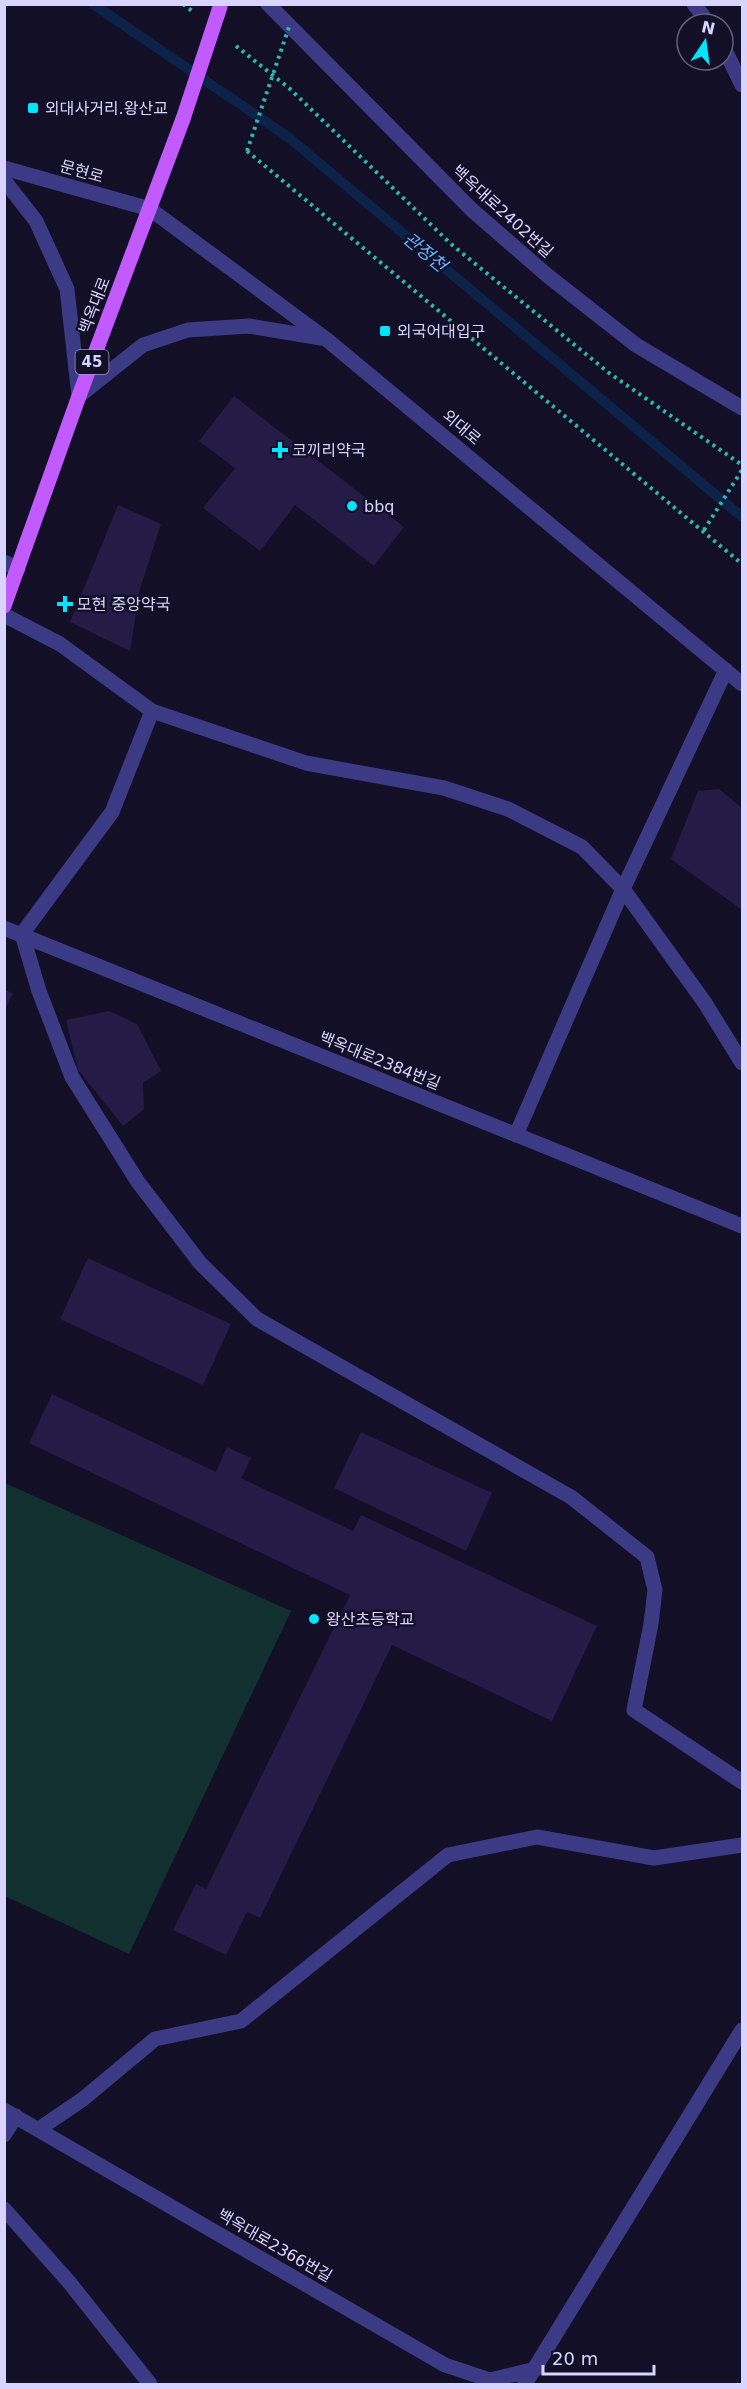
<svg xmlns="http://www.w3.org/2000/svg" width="747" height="2389" font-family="'DejaVu Sans','Noto Sans KR',sans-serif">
  <rect width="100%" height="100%" fill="#130f26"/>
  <path fill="#12302f" d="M5,1483l286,128 -162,343 -124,-58z"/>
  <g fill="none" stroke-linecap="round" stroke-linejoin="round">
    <path stroke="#0c2248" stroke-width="10" d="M93,4l195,133 454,380"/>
  </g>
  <path fill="#241b47" d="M234,396l170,131 -30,39 -79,-61 -35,46 -57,-43 32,-40 -36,-27z
    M118,505l43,19 -21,65 -10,62 -60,-29z
    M719,789l23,19v102l-71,-51 27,-68z
    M4,990l9,3 -9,19z
    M109,1011l28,13 24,47 -18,12 1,26 -21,17 -45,-56 -12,-50z
    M88,1258l143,66 -28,61 -143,-66z
    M52,1394l164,78 11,-25 24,11 -10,20 112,53 8,-16 236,111 -45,95 -160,-76 -132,273 -13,-6 -21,43 -53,-25 23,-46 10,5 144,-294 -321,-152z
    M361,1432l131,61 -26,58 -132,-63z"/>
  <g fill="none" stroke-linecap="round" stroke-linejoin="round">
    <path stroke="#2fb8b0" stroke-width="4" stroke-dasharray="3 4.5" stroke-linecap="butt" d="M183,4l9,7
      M236,46l53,42 162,156 158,129 133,92
      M247,151l495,413
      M704,530l38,-60"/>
    <path stroke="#3d3a85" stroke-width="15" d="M268,4l204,206 76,66 88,69 106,63
      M694,4l15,20
      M723,46l19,39
      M4,168l146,41 176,130 416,345
      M4,180l32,41 31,68 12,107
      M79,396l64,-51 45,-15 61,-4 72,12
      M4,562l14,7
      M4,615l56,29 92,67 154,52 138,25 64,21 74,38 41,42 82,114 37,60
      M152,711l-40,101 -90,122 17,57 33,86 66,105 62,81 57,56 314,178 76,60 8,33 -4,34 -17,86 108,72
      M4,928l738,298
      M516,1135l107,-246 103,-219
      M4,2110l441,255 45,15 46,-11
      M39,2129l44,-30 72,-60 86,-18 207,-166 89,-18 117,21 88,-13
      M4,2135l12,-19
      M4,2209l65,73 81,102
      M525,2384l217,-354"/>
    <path stroke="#c25bff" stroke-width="15" d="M4,606l75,-210 104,-277"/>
    <path stroke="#2fb8b0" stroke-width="4" stroke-dasharray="3 4.5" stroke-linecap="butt" d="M247,151l42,-124"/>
    <path stroke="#c25bff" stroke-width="15" d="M183,119l37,-112"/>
  </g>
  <g fill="#00e5ff" stroke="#130f26" stroke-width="2">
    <rect x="27" y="102" width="12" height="12" rx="3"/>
    <rect x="379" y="325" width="12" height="12" rx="3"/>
    <path d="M277 441h6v6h6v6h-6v6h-6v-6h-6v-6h6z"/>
    <circle cx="352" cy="506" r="6"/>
    <path d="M62 595h6v6h6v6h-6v6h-6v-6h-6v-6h6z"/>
    <circle cx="314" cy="1619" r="6"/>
  </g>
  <g text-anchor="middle" stroke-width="5" stroke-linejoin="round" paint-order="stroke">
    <rect fill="#130f26" stroke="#9e99be" stroke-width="1.5" x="75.5" y="350" width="33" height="24" rx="4.5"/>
    <g font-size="15" font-weight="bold" fill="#d9d4ff">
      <text x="92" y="367">45</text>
    </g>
    <g font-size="16" fill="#d9d4ff" stroke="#130f26" text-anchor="start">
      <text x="45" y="114">외대사거리.왕산교</text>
      <text x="397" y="337">외국어대입구</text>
      <text x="292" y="456">코끼리약국</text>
      <text x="364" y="512">bbq</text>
      <text x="77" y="610">모현 중앙약국</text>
      <text x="326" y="1625">왕산초등학교</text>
    </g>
    <g font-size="16" fill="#d9d4ff" stroke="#130f26">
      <text transform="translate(82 171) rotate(16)" y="6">문현로</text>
      <text transform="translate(503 211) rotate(42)" y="6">백옥대로2402번길</text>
      <text transform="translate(94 305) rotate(-69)" y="6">백옥대로</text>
      <text transform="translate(462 427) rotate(40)" y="6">외대로</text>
      <text transform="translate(380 1060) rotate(22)" y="6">백옥대로2384번길</text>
      <text transform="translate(275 2245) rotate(30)" y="6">백옥대로2366번길</text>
    </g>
    <g font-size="18" font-style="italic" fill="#62b6ff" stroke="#130f26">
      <text transform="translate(425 252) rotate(40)" y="6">관정천</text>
    </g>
  </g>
  <rect width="747" height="2389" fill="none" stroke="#d9d4ff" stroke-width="12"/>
  <g transform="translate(705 42) rotate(13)"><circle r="28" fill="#130f26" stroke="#625e7d" stroke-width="1.5"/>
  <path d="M0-4.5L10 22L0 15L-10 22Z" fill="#00e5ff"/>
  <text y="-9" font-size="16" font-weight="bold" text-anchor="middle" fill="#d9d4ff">N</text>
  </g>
  <path d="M543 2365v9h111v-9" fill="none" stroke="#d9d4ff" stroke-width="3"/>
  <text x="552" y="2365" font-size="18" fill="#d9d4ff" stroke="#130f26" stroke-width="4.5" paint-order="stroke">20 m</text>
</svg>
